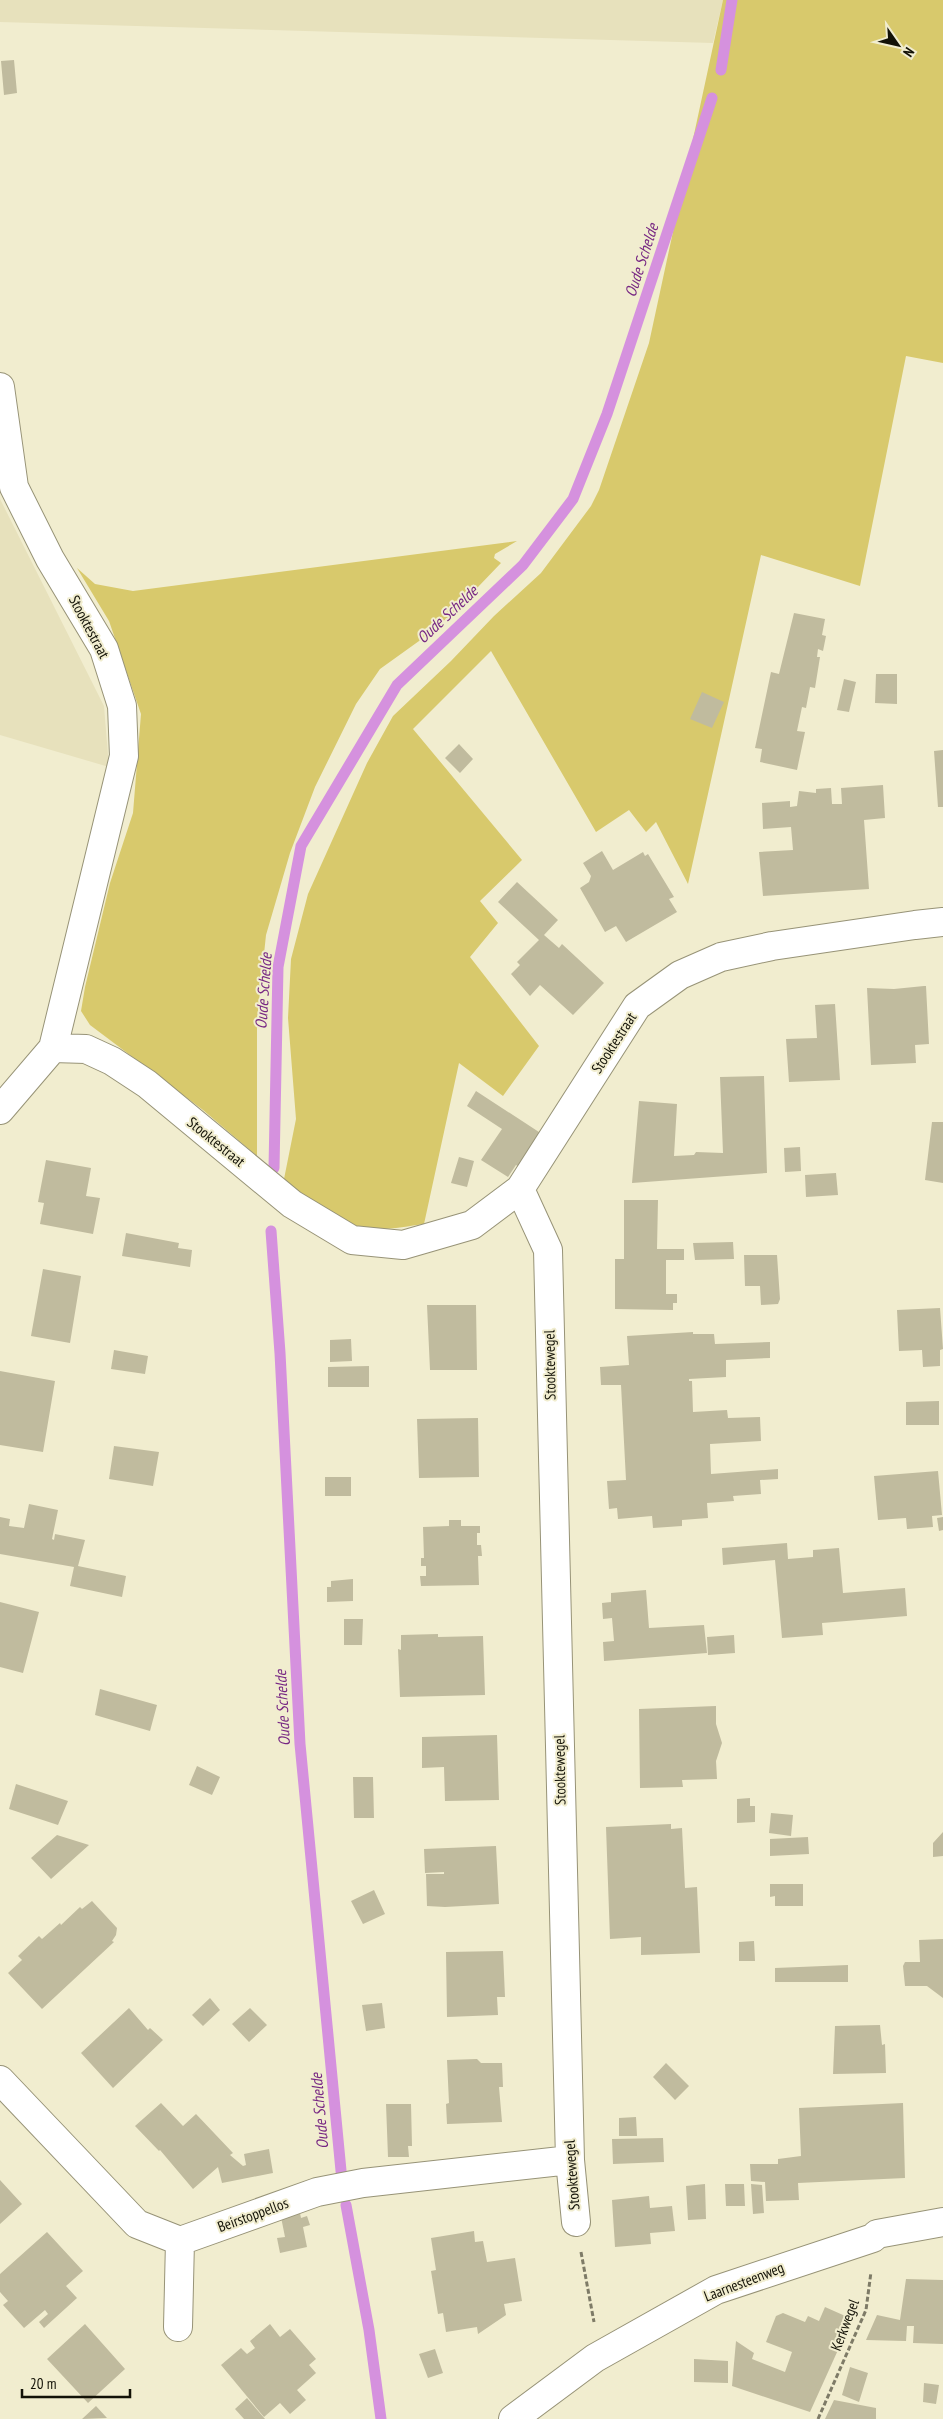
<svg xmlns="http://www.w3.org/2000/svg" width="943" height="2419" font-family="'PT Sans Narrow',sans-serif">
  <rect width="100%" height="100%" fill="#f1edcf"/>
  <path fill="#e7e1bc" d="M0,0h723l-10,43 -713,-21z
    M0,499l104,207 5,61 -109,-32z"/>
  <path fill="#d8c96c" d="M723,0h220v363l-37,-7 -46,230 -99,-31 -73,329 -32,-62 -10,10 -17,-22 -33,22 -105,-181 -78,78 109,131 -42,41 18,22 -28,34 69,89 -36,50 -44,-33 -35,161c-16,2 -34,6 -50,5 -37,-2 -64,-27 -90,-50l12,-60 -8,-101 3,-59 17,-65 59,-131 26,-47 58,-55 43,-45 47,-43 50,-67 8,-16 50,-147z
    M517,541l-22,13 -1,4 7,5 -47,49 -28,24 -46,33 -24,35 -41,83 -25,66 -24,82 -9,85v136l-54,-46 -113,-85 -9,-14 4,-24 25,-104 23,-70 8,-99 -32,-93 -32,-53 18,16 38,7z"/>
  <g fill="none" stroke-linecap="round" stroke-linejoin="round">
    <path stroke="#d591de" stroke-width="11" d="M721,70l11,-70
      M274,1168l4,-201 23,-121 96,-161 126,-120 50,-66 34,-85 105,-316
      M271,1231l9,122 20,391 42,437
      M346,2205l23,125 12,89"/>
  </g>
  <path fill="#c0bb9e" d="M14,60l3,33 -13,2 -3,-34z
    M794,613l31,6 -3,16 4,1 -3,15 -5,-2 -1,8h3l-5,31 -5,-1 -4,21 -4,-1 -5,24 8,1 -8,38 -37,-8 2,-13 -7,-1 16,-76 8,2z
    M876,674h21v30l-22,-1z
    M844,679l12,3 -7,30 -12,-2z
    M702,692l22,10 -12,26 -22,-9z
    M459,744l14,15 -13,14 -15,-15z
    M943,750v57h-5l-4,-56z
    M883,785l2,33 -21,2 5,69 -106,7 -4,-44 34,-2 -2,-23 -28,2 -1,-26 28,-2v6l7,-1 2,-15 17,2v-4l15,-1 1,16h10l-1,-16z
    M602,851l11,19 30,-18 2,4 3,-2 26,43 -5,2 8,13 -51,30 -10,-16 -11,6 -25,-44 9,-6 2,-6 -8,-13z
    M517,882l41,38 -14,15 15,13 3,-4 42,39 -31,32 -33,-30 -10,11 -19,-22 9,-9 -3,-3 22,-22 -41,-38z
    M924,986h2l3,58 -14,1 1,18 -45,2 -4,-77 27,1z
    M835,1004l5,76 -51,2 -3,-43 31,-1 -2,-33z
    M764,1076l3,97 -135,10 7,-82 38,3 -3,52 20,-1 2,-3 27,1 -3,-76z
    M476,1091l66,43 -23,33 -3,-2 -8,12 -27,-17 21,-31 -35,-23z
    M932,1122h11v61l-18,-3z
    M800,1147l1,24 -16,1 -1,-24z
    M459,1157l15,4 -7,26 -16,-4z
    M46,1160l45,8 -5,28 14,2 -7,36 -53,-10 4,-21 -6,-1z
    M836,1173l2,22 -32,2 -1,-22z
    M624,1200h34l-1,49h27v11h-18v34h11v9h-4v7l-58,-1v-50h9z
    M126,1233l53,10 -1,5 14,2 -2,17 -68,-11z
    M733,1242l1,17 -39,1 -2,-17z
    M744,1255h33l3,44 -2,5 -17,1 -1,-19h-15z
    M43,1269l38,7 -11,67 -39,-7z
    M427,1305h49l1,65h-47z
    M940,1308l3,41 -3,1v16l-17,1 -1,-17 -23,1 -2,-41z
    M693,1332v2h21l1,10 55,-2v16l-44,2v17l-37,2v2h3l1,31 34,-2 1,8 32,-1 1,24 -51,3 1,30 67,-5v10l-18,1 1,14 -28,2 1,5 -27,2 1,15 -26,2v6l-29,2 -1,-12 -34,3 -1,-11 -8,1 -2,-28 19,-1 -5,-95h-20l-1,-18 29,-2 -2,-29z
    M351,1339l1,22 -22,1v-22z
    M114,1350l34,6 -3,18 -34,-5z
    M369,1366v21h-41v-20z
    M0,1371l55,10 -12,71 -43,-7z
    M939,1401v24h-33v-23z
    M478,1418l1,59 -60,1 -2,-59z
    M114,1446l45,6 -6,34 -44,-7z
    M938,1471l4,44 -10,1 1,11 -26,2 -1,-11 -28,2 -4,-44z
    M325,1477h26v19h-26z
    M29,1504l29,6 -6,29 2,1 1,-6 30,6 -7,26 48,10 -4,21 -52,-11 4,-19 -74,-13v-37l10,2 -1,7 15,2z
    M943,1517v13l-4,1 -2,-13z
    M449,1520h12v6h19v7h-3v12h4l1,11h-4l1,29 -58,1 -1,-10h6v-10h-5v-8h3l-1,-31 26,-1z
    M787,1543l1,16 25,-2v-7l26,-2 4,45 62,-5 2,28 -85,7 1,12 -41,3 -7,-78 -52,5 -1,-17z
    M353,1579v22l-26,1v-15h4v-6z
    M646,1590l3,38 55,-3 3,28 -103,8 -1,-19 11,-1 -2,-23 -9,1 -1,-16 9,-1v-9z
    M0,1602l39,10 -16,61 -23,-6z
    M344,1619h19l-1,26h-18z
    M438,1634v3l45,-1 2,59 -85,2 -2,-48 3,1v-15z
    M734,1635l1,18 -27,2 -1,-18z
    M100,1689l57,16 -7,26 -55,-16z
    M716,1706v18l6,19 -6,18 1,18 -35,1 1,7 -43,1 -1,-79z
    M497,1735l2,65 -54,1 -1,-34 -22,1v-31z
    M197,1766l23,11 -8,18 -23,-10z
    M353,1777h20l1,41h-20z
    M16,1784l52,17 -10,24 -49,-16z
    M750,1798v8h5v16l-18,1v-24z
    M771,1813l22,2 -2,21 -22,-3z
    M671,1824v5l11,-1 3,60 12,-1 3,66 -59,2v-18l-31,2 -4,-112z
    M943,1832v24l-10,1v-14z
    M57,1835l32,10 -38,34 -20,-21z
    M808,1837l1,17 -39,2v-17z
    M496,1846l3,58 -54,3 -18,-1 -1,-32h18v-2l-19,1 -1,-24z
    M770,1884h33v22h-28v-10l-5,1z
    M374,1890l11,24 -22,10 -12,-23z
    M92,1901l25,27 -1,7 -4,6 2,1 -72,67 -34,-36 14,-13 -4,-4 21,-20 3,3 18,-16 1,2 19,-18 2,2z
    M943,1939v59l-16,-12h-22l-2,-20 2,-4h15l-1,-22z
    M754,1941l1,20h-16v-19z
    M503,1951l2,46h-8l1,18 -51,2 -1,-65z
    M848,1965v17h-73v-14z
    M210,1998l10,12 -17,16 -11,-11z
    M382,2003l3,25 -19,3 -4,-26z
    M129,2008l19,22 2,-2 13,12 -50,48 -32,-35z
    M250,2008l17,17 -18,17 -17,-18z
    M880,2025l2,20 3,-1 1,29 -53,1 2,-48z
    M477,2059l4,4h21l1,24h-4l3,35 -55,2 -1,-20 3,-1 -2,-43z
    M666,2063l23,23 -14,14 -22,-23z
    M161,2103l22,23 13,-12 37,39 -3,2 13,11 3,-1 -2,-11 25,-5 4,24 -51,10 -4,-16 -25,22 -33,-39 -1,1 -24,-25z
    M903,2103l2,75 -107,5 1,17 -33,1 -1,-19 -14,-1 -1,-17h28v-5l23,-3 -2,-48z
    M386,2104h25l1,42h-4l1,11h-21z
    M636,2117l1,19h-18v-18z
    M663,2138l1,24 -51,2 -1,-25z
    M0,2180l22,24 -22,20z
    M705,2184l1,35 -18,1 -2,-34z
    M725,2184h19l1,22h-19z
    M751,2184l11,1 2,28 -11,1z
    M649,2196l1,12 22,-2 3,25 -25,2 1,11 -36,3 -3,-47z
    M300,2213l1,5 6,-2 3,9 -7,2 4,20 -27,6 -3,-15 8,-1 -4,-20z
    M474,2231l1,11 8,-1 4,21 28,-4 7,43 -18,3 2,11 -28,19 -1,-7 -31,5 -3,-19 -5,1 -7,-43 5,-1 -5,-32z
    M47,2232l36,39 -17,15 11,12 -33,30 -5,-6 9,-8 -3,-4 -21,18 -21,-23 5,-4 -8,-9v-18z
    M906,2279l37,1v64l-30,-1 1,-17h-7l-1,15 -40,-1 11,-25 23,5z
    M825,2307l27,12 -42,93 -78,-26 4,-45 18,12 -2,6 33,13 7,-20 -26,-10 10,-26 7,-3 22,9 3,-6 11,5z
    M85,2324l40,45 -37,34 -41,-44z
    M270,2324l10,13 10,-8 26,30 -7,6 7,8 -19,17 9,10 -16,14 -10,-11 -16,14 -43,-52 20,-17 6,6 8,-6 -5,-7z
    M435,2349l8,24 -15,5 -9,-24z
    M694,2359l34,2v22l-34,-1z
    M850,2367l18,6 -9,29 -17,-7z
    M924,2383l15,2 -3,19 -13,-2z
    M247,2398l18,21h-21l-9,-10z
    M834,2400l42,8v11h-51z
    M96,2406l11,12 -25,1z"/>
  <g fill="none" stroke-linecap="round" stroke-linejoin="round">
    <defs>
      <path id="minor" d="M0,387l14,100 36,72 54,90 18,57 2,50 -71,292 -53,62
        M53,1048l33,1 26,12 35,23 145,120 60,36 51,5 69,-20 48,-36 117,-183 43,-31 41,-18 51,-11 143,-21 28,-3
        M520,1189l28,61 22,910 6,62
        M0,2080l137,144 43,17 137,-49 46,-9 207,-23
        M178,2327l2,-86"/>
      <path id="tertiary" d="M513,2419l82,-61 121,-68 157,-52 4,-4 66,-12"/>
    </defs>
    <use href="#minor" stroke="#979377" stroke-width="30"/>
    <use href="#tertiary" stroke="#979377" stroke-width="30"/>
    <path stroke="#7e7b67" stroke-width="3" stroke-dasharray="5 2.5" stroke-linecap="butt" d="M581,2252l13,70
      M818,2419l48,-109 5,-38"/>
    <use href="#minor" stroke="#fff" stroke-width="28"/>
    <use href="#tertiary" stroke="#fff" stroke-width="28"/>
  </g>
  <g text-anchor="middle" stroke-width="4" stroke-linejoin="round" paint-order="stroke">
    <g font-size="15" fill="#131207" stroke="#f1edcf">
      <text transform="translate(89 627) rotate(62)" y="5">Stooktestraat</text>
      <text transform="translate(614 1043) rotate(-57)" y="5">Stooktestraat</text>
      <text transform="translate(216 1142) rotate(39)" y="5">Stooktestraat</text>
      <text transform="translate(550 1365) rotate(-91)" y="5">Stooktewegel</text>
      <text transform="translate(560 1770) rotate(-91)" y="5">Stooktewegel</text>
      <text transform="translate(572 2175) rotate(-94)" y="5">Stooktewegel</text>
      <text transform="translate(253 2215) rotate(-20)" y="5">Beirstoppellos</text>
      <text transform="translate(744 2282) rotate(-21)" y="5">Laarnesteenweg</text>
      <text transform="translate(845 2325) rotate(-69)" y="5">Kerkwegel</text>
    </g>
    <g font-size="16" font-style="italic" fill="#772783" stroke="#f1edcf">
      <text transform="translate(641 260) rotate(-72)" y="6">Oude Schelde</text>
      <text transform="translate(447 614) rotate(-43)" y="6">Oude Schelde</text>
      <text transform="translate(263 991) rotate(-86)" y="6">Oude Schelde</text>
      <text transform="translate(282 1708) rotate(-93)" y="6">Oude Schelde</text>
      <text transform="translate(319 2111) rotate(-95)" y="6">Oude Schelde</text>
    </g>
  </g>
  <g transform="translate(898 45) rotate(124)" stroke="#f1edcf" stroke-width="4" paint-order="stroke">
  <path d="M0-4L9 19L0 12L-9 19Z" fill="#131207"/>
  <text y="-8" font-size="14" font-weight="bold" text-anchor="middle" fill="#131207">N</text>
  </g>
  <path d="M22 2389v8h108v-8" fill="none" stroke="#131207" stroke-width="2.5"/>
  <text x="30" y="2389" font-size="15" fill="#131207" stroke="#f1edcf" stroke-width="4" paint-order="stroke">20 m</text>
</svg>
